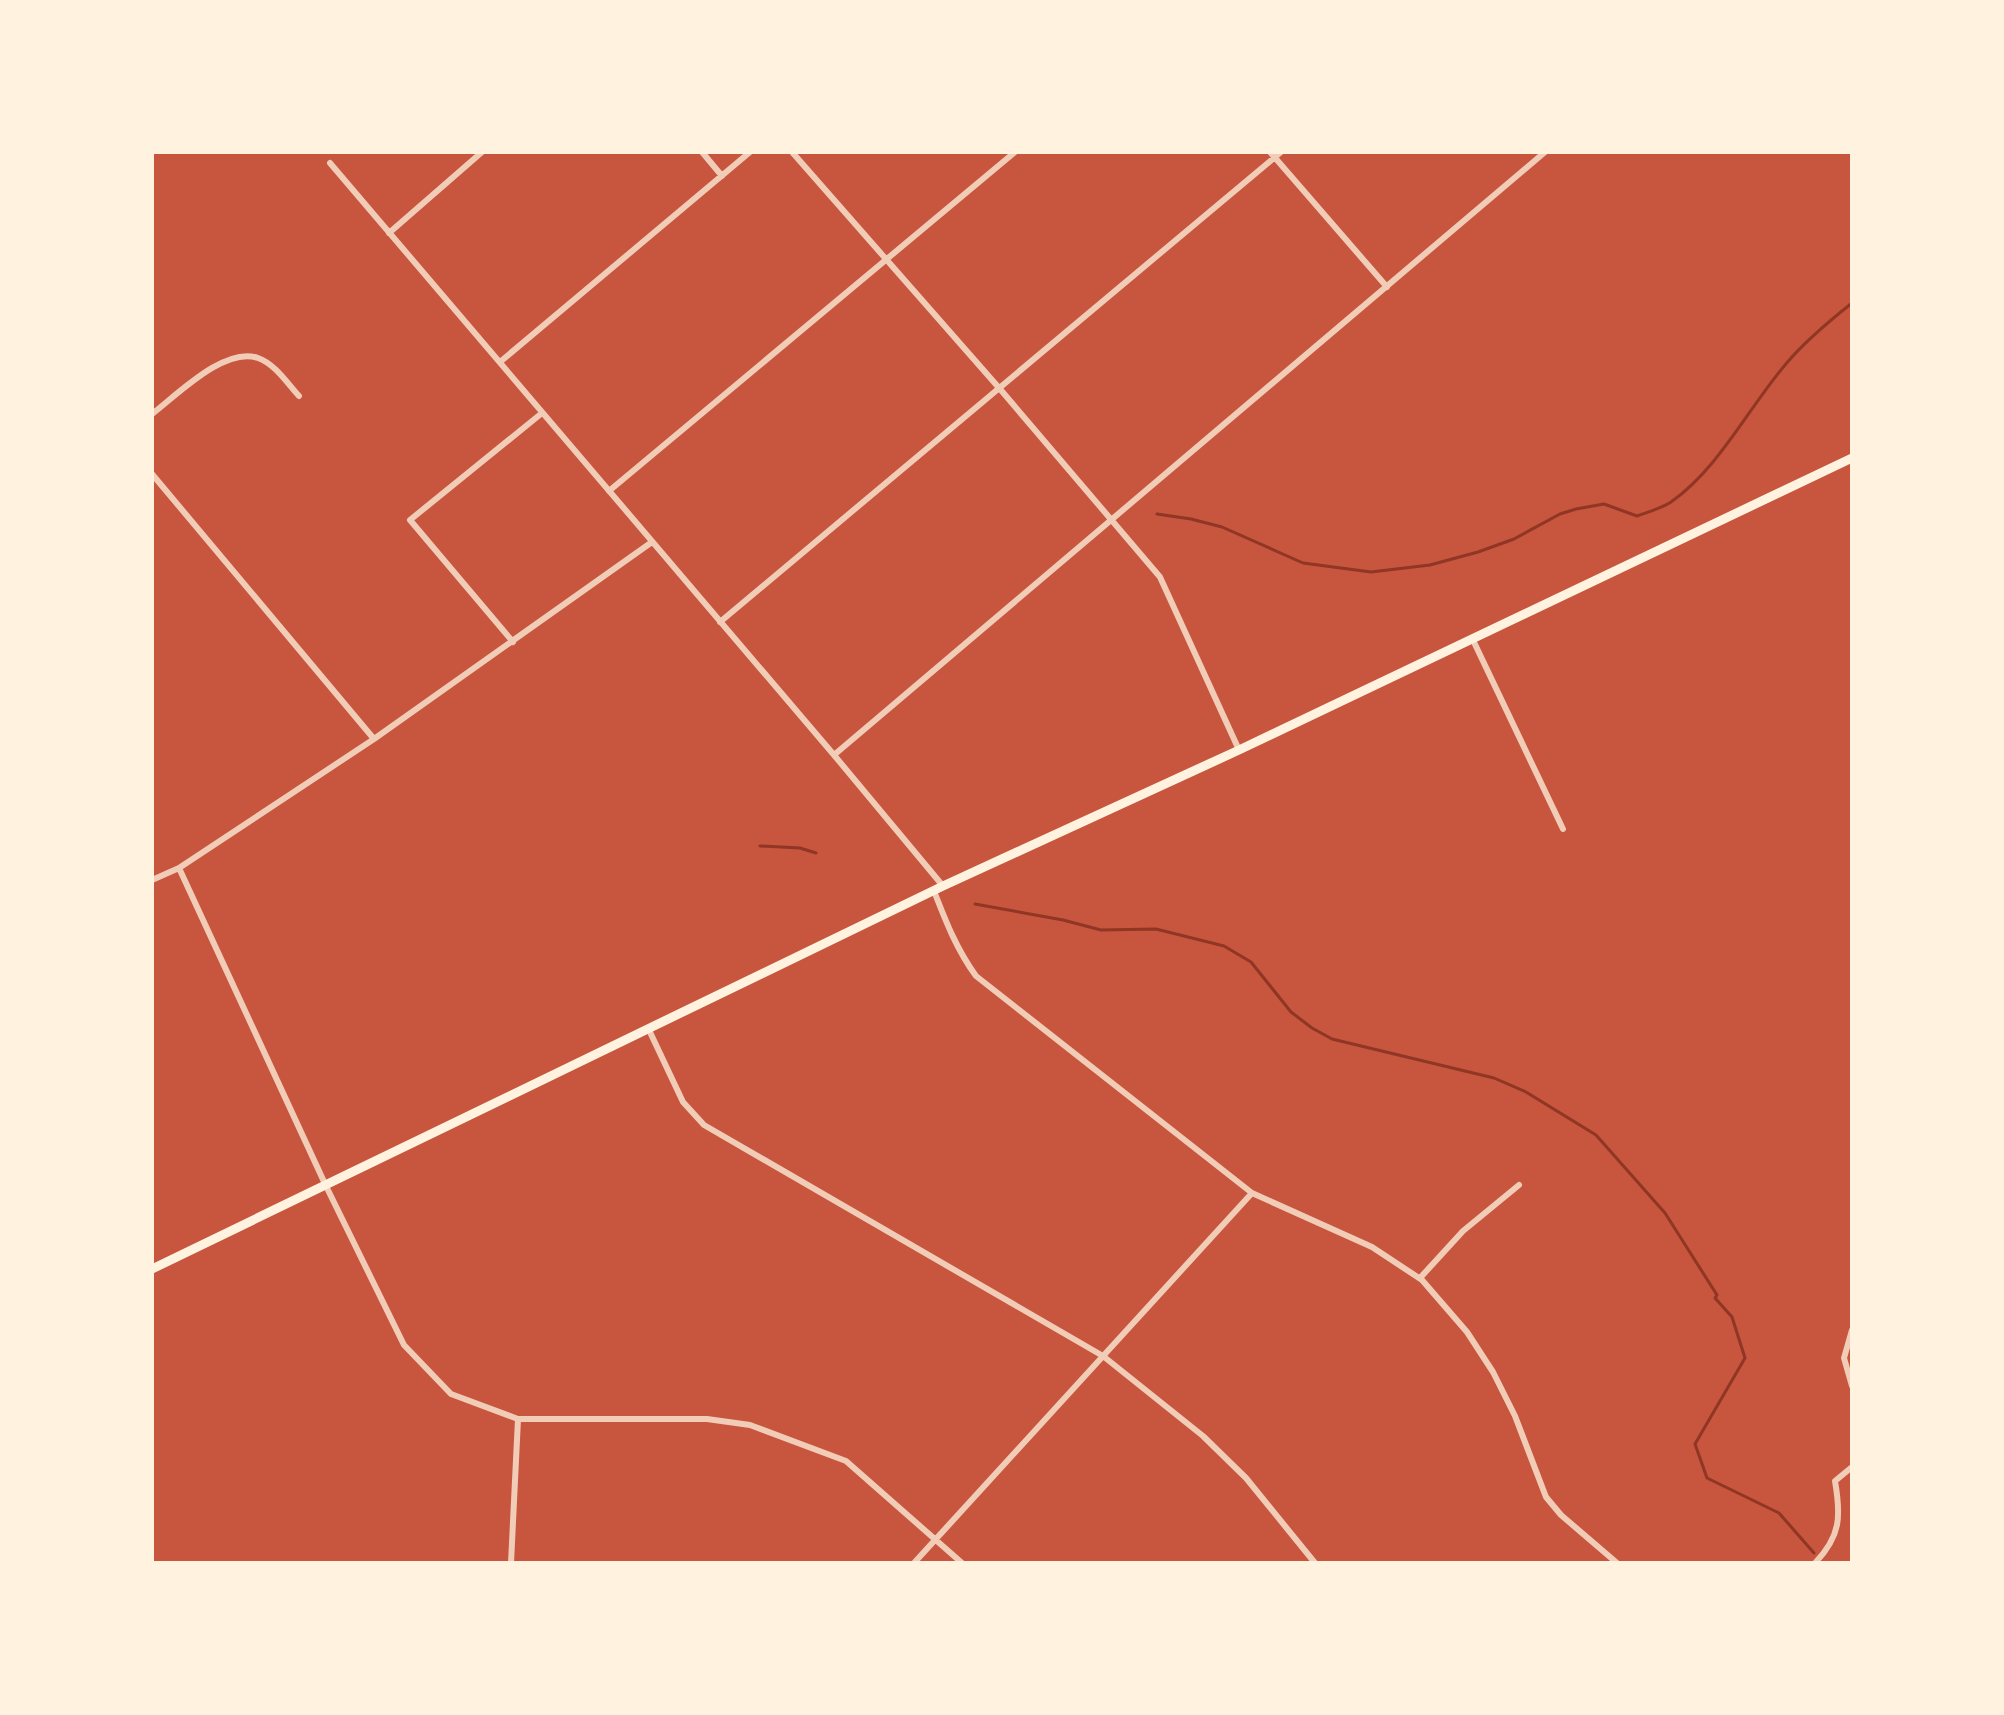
<svg xmlns="http://www.w3.org/2000/svg" width="2004" height="1715" font-family="'PT Sans',sans-serif">
  <rect width="100%" height="100%" fill="#c8553d"/>
  <g fill="none" stroke-linecap="round" stroke-linejoin="round">
    <path stroke="#8f3625" stroke-width="3" d="M1157,514l34,5 31,8 81,36 68,9 59,-7 48,-13 36,-13 46,-25 16,-5 28,-5 33,12c11,-4 25,-8 34,-14 48,-34 76,-92 114,-137 19,-23 43,-43 67,-62
      M760,846l40,2 16,5
      M975,904l88,16 38,10 55,-1 68,17 27,16 40,50 21,16 20,11 162,39 32,14 70,43 69,78 52,82 -2,3 17,19 13,41 -50,86 12,34 72,35 35,40"/>
    <path stroke="#f1ccb7" stroke-width="6" d="M702,152l20,24
      M792,152l208,237 160,188 79,173
      M1270,152l117,135
      M330,163l504,592 109,131
      M389,233l93,-81
      M500,362l250,-210
      M152,414c25,-19 73,-68 106,-56 17,6 29,25 41,38
      M152,474l222,265
      M609,491l406,-339
      M720,622l561,-470
      M1472,638l91,191
      M513,642l-103,-122 132,-107
      M834,755l711,-603
      M179,868l147,318 78,159 47,49 67,25h189l43,6 96,36 116,102
      M152,880l27,-12 195,-129 278,-197
      M934,891c12,31 23,59 42,85l276,217 120,54 50,33 45,52 26,40 22,44 31,81 15,18 56,48
      M649,1030l34,72 21,23 399,231 100,80 43,42 69,85
      M1420,1278l43,-47 56,-46
      M1852,1330l-8,28 8,28
      M511,1563l7,-144
      M914,1563l338,-370
      M1815,1563c26,-27 26,-47 20,-82l17,-14"/>
    <path stroke="#fff3e0" stroke-width="9" d="M152,1269l791,-383 296,-136 613,-292"/>
  </g>
  <rect width="2004" height="1715" fill="none" stroke="#fff3e0" stroke-width="308"/>
</svg>
